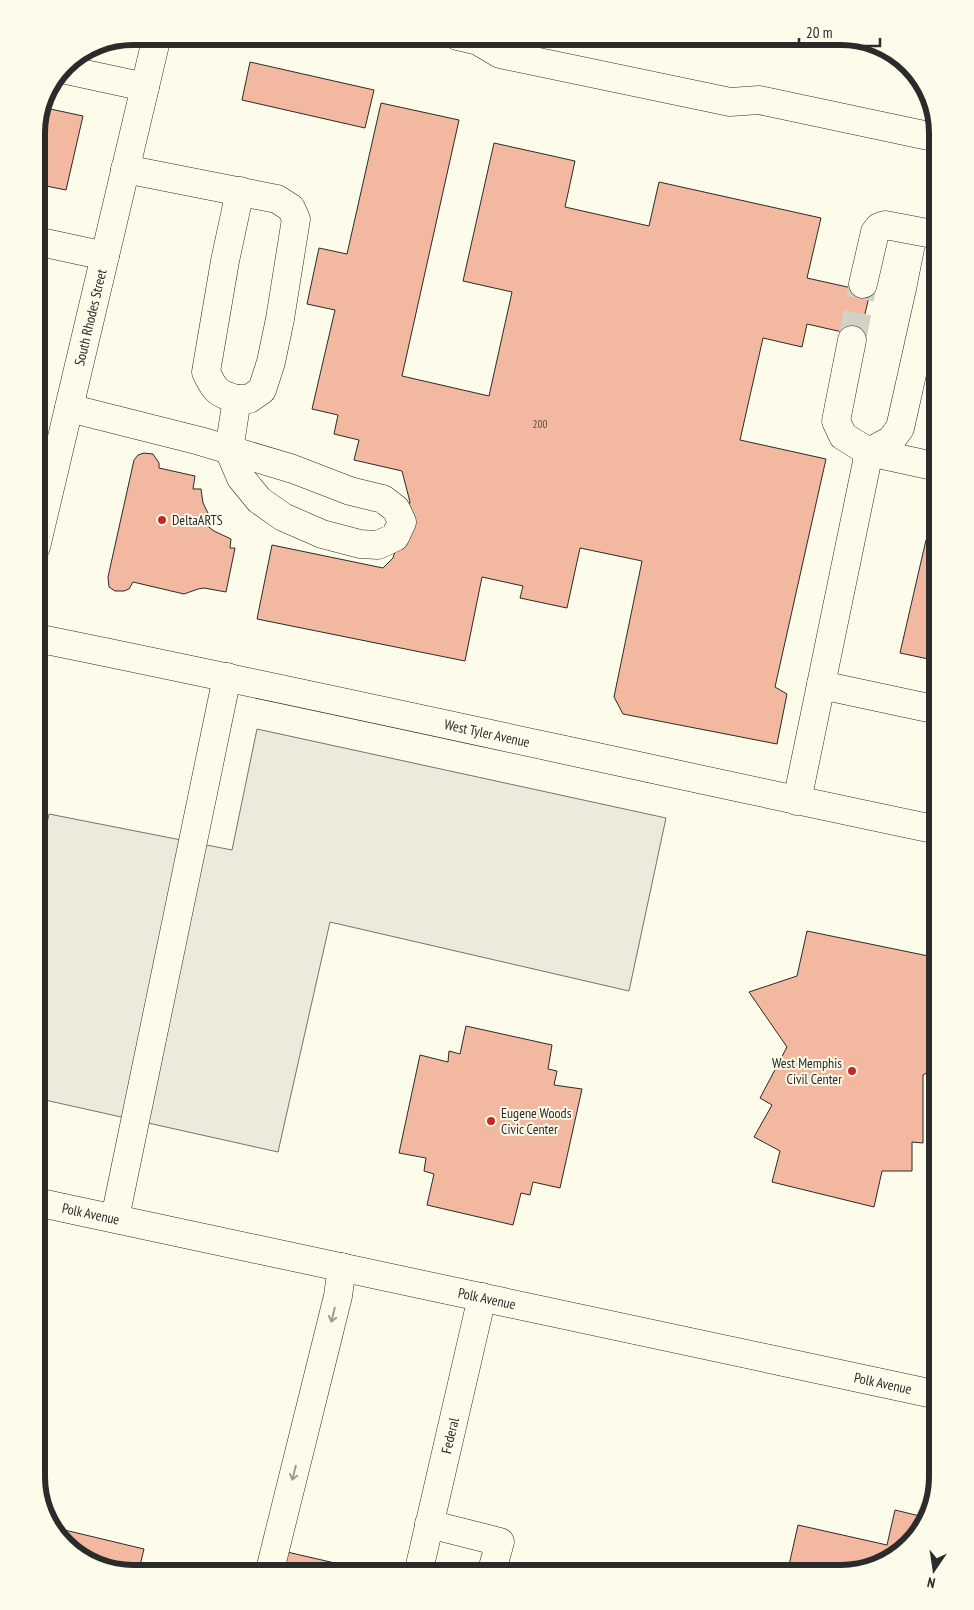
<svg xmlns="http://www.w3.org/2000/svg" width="974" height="1610" font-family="'PT Sans Narrow',sans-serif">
  <rect width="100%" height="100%" fill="#fdfbea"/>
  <path fill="#eceadb" stroke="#74746e" d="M257,729l409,89 -37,173 -299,-69 -52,230 -242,-54v-223l13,-61 183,36z"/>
  <path fill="#f2b8a0" stroke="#2b2b2b" d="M250,62l124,28 -9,38 -123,-28z
    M381,103l78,17 -57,256 87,20 23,-104 -49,-11 31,-138 81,18 -10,46 84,19 10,-44 162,36 -14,60 63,14 -10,44 -53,-12 -5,23 -39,-9 -23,102 86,19 -51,228 12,7 -10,50 -154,-30 -9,-17 28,-136 -62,-13 -13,60 -47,-10 3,-12 -41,-9 -17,84 -208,-42 15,-74 111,23 10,-10 17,-56 -8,-31 -48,-11 5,-20 -25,-6 4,-19 -26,-6 23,-99 -28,-6 12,-56 28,6z
    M41,107l42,9 -17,74 -30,-6v-57z
    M36,281l6,2 -6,23z
    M144,453l9,1 6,9v5l36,8 -2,13h8l2,14 5,10 -7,3 4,8 9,7 17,8 -1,9h5l-9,44 -22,-4 -6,1 -14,5 -51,-12 -4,7 -5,2h-9l-6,-4 -1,-10 26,-117 4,-5z
    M926,540l12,3v118l-38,-8z
    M807,931l131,27v108l-15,9v68l-11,-1v29h-30l-8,36 -102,-25 8,-31 -26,-14 18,-32 -12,-7 27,-51 -38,-55 48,-16z
    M466,1026l86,19 -4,24 9,2 -3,14 28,4 -22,99 -27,-6 -3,13 -9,-2 -8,32 -86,-20 7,-31 -10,-3 2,-13 -27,-5 21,-98 28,7 1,-11 11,3z
    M895,1510l29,7 -3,14 -38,33 -42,10h-54l11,-49 89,20z
    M52,1527l92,22 -6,25h-11l-47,-16z
    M287,1552l74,17 -1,5h-78z"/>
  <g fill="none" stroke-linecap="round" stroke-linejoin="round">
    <path stroke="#d3d1c4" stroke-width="28" stroke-dasharray="28 14" stroke-linecap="butt" d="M852,340l11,-56"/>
    <defs>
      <g id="minor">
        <path d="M457,36l21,5 22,13 230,48 29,-2 179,38"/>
        <path d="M62,69l83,18"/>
        <path d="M36,241l69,15"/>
        <path d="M863,284l12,-52 4,-5 6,-2 53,10"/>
        <path d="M852,340l-16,81 7,15 26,16 69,15"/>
        <path d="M237,399c-20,-5 -23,-10 -31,-27l19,-111 15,-70"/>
        <path d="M69,408l131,33 93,28 57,22 33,8 13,10 6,13 -7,15 -17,8 -18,-1 -38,-10 -39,-17 -24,-17 -18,-22 -12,-28 8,-51h12l13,-9 9,-28 9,-43 16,-100 -5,-11 -14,-9 -152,-30"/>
        <path id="s1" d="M36,547l121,-511"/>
        <path id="s2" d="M36,638c302,61 601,129 902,192"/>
        <path d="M821,685l117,25"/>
        <path d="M797,801l72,-349 22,-12 9,-12 30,-134 8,-40"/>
        <path id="s3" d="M36,1202l902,193"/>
        <path d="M115,1218l112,-541"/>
        <path d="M429,1524l71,18 -9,32"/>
        <path d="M269,1574l69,-278 4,-29"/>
        <path id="s4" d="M418,1574l64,-277"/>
      </g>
    </defs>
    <use href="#minor" stroke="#2b2b2b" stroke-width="29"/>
    <use href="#minor" stroke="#fdfbea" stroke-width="28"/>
  </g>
  <defs><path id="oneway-shaft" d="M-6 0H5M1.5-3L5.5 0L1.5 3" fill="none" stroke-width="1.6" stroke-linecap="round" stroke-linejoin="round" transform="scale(1.25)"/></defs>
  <g stroke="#9e9d94">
    <use href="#oneway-shaft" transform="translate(333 1315) rotate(104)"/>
    <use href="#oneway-shaft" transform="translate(294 1473) rotate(104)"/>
  </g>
  <g fill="#c62828" stroke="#fdfbea" stroke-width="2">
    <circle cx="162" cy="520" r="5"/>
    <circle cx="852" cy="1071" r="5"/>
    <circle cx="491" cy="1121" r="5"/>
  </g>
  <g text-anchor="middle" stroke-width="4" stroke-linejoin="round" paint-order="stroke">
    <g font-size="11" fill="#5d4e48">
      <text x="540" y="428">200</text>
    </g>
    <g font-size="14" fill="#2b2b2b" stroke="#fdfbea">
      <text dy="5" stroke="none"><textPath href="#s1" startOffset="236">South Rhodes Street</textPath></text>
      <text dy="5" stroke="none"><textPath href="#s2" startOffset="461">West Tyler Avenue</textPath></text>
      <text dy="5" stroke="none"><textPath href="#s3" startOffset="56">Polk Avenue</textPath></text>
      <text dy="5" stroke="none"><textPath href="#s3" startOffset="461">Polk Avenue</textPath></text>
      <text dy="5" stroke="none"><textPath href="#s3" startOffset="866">Polk Avenue</textPath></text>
      <text dy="5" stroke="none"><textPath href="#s4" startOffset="142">Federal</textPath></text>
    </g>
    <g font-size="14" fill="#2b2b2b" stroke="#fdfbea" text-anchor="start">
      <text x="172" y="525">DeltaARTS</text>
      <text x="842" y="1068" text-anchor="end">West Memphis<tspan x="842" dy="16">Civil Center</tspan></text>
      <text x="501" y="1118">Eugene Woods<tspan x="501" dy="16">Civic Center</tspan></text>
    </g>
  </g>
  <path d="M0 0H974V1610H0ZM133 45H841A88 88 0 0 1 929 133V1477A88 88 0 0 1 841 1565H133A88 88 0 0 1 45 1477V133A88 88 0 0 1 133 45Z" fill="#fdfbea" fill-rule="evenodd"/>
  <path fill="none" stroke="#2b2b2b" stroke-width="6" d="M133 45H841A88 88 0 0 1 929 133V1477A88 88 0 0 1 841 1565H133A88 88 0 0 1 45 1477V133A88 88 0 0 1 133 45Z"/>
  <g transform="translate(934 1570) rotate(193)" stroke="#fdfbea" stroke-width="4" paint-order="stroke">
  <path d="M0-4L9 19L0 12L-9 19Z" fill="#2b2b2b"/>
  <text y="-8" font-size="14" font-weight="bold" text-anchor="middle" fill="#2b2b2b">N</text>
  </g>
  <path d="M799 38v8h81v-8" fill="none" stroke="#2b2b2b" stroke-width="2.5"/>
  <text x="806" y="38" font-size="15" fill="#2b2b2b" stroke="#fdfbea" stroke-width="4" paint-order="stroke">20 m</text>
</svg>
